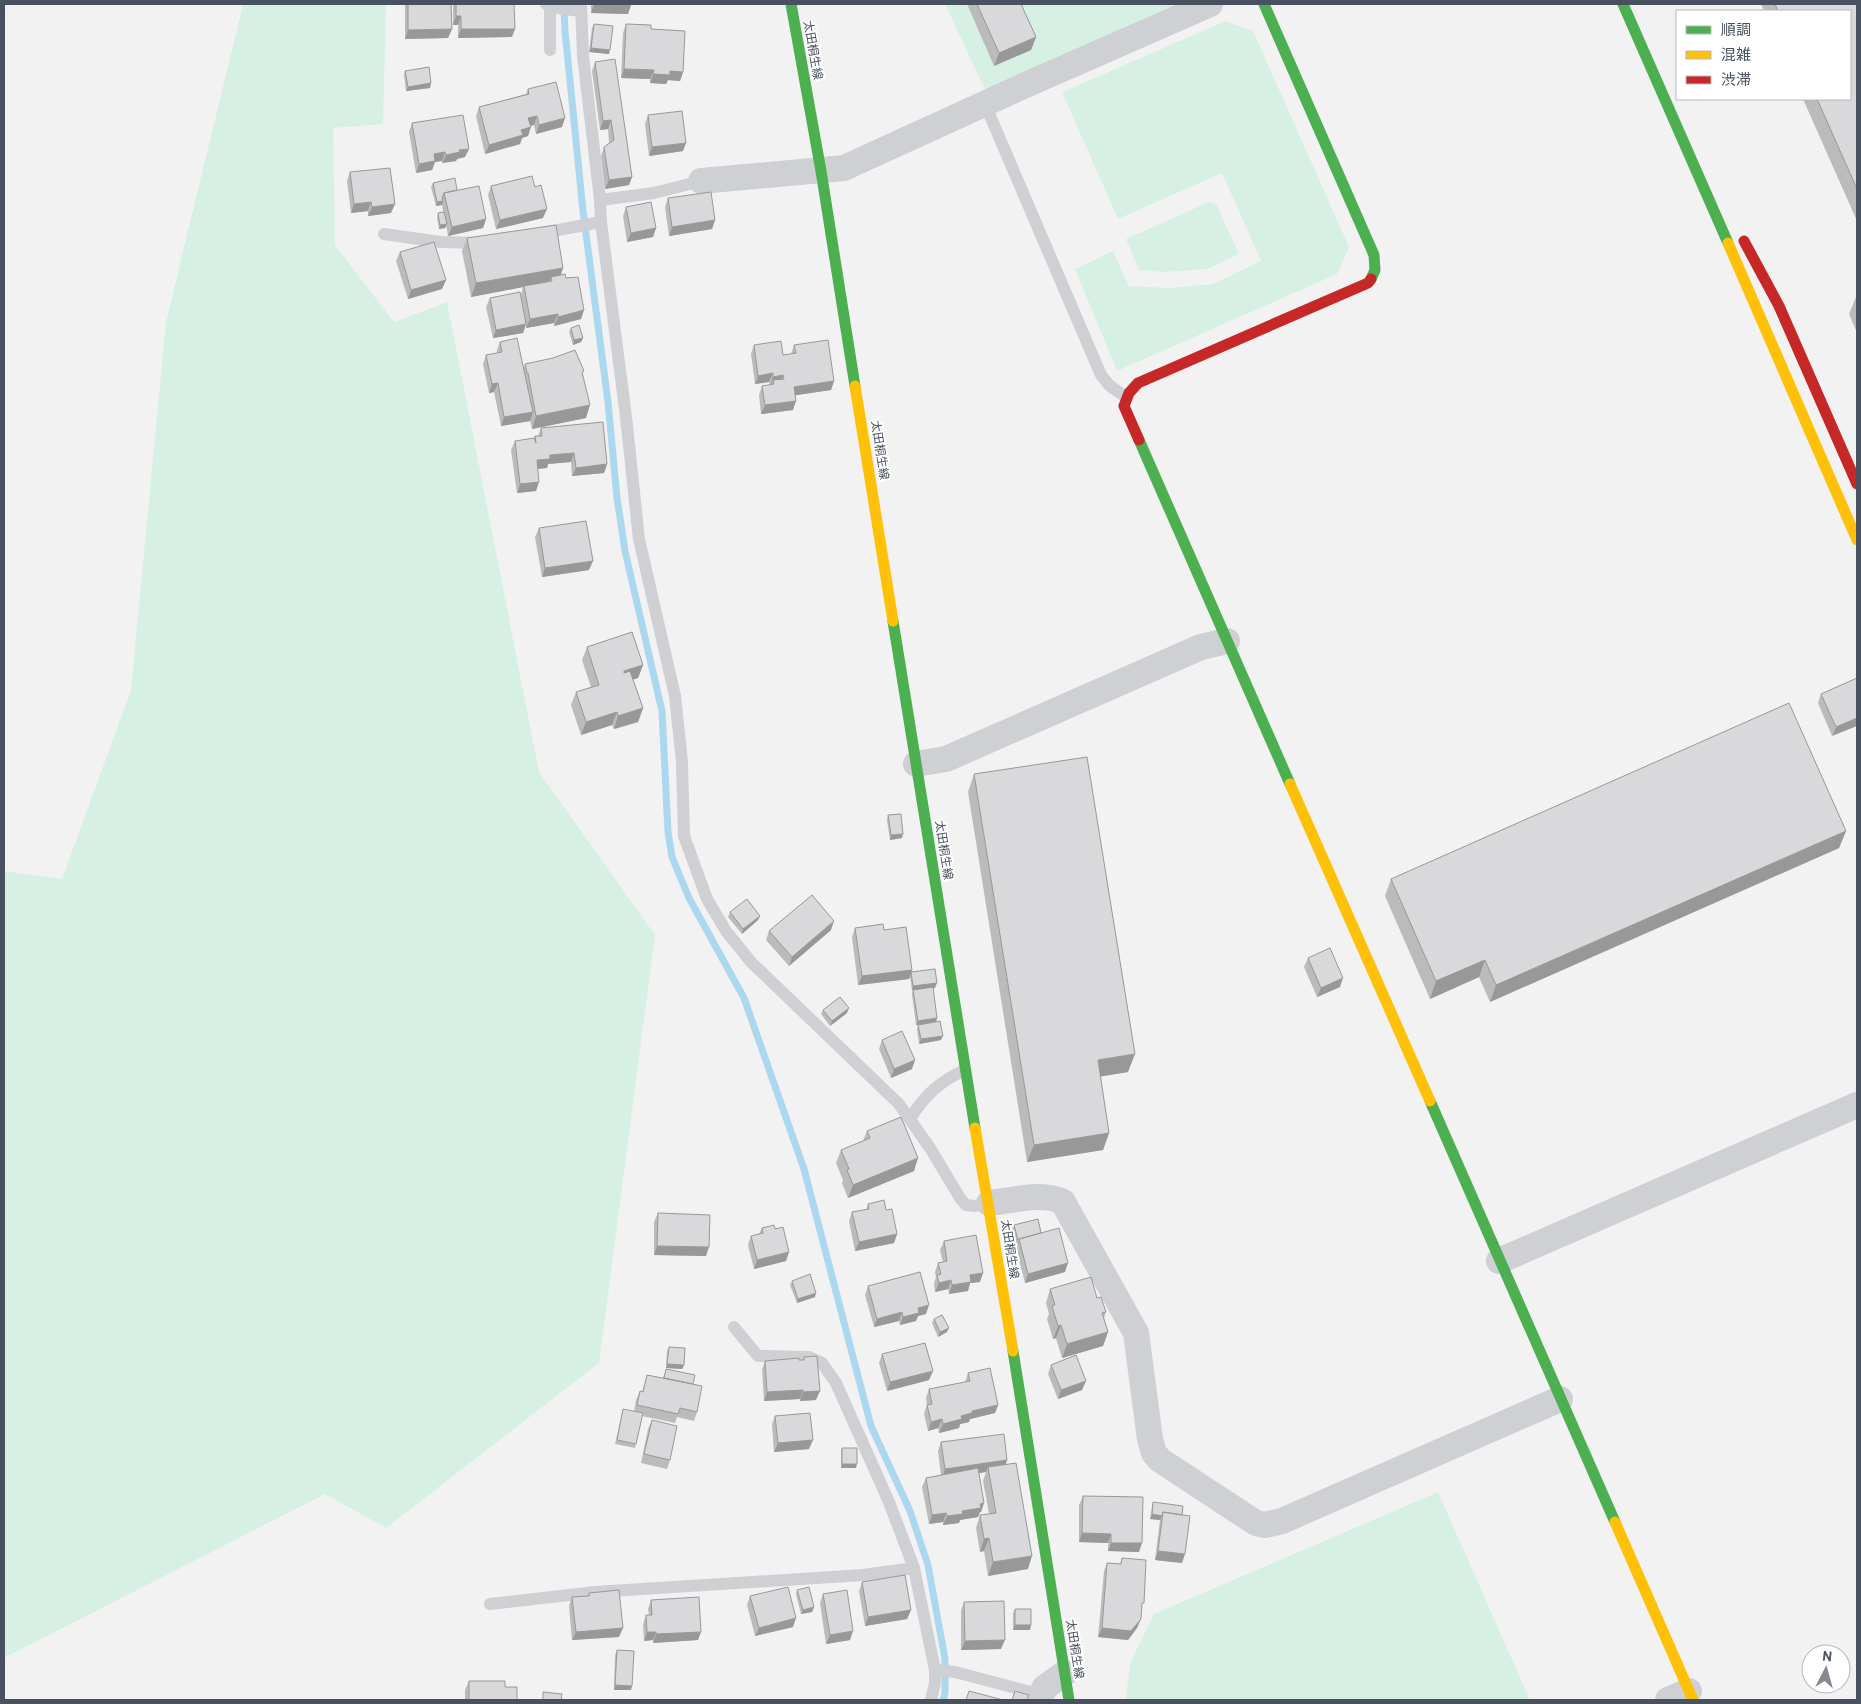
<svg xmlns="http://www.w3.org/2000/svg" width="1861" height="1704" font-family="Overpass,'Noto Sans JP',sans-serif">
  <rect width="100%" height="100%" fill="#f2f2f2"/>
  <path fill="#d6f1e4" d="M243,4h143l-3,120 -50,4 2,117 59,77 53,-20 92,470 116,163 -56,428 -213,165 -61,-34 -321,164v-787l58,8 69,-189 35,-368z
    M945,4h229l2,5 -190,83z
    M1226,21l27,10 96,216 -12,27 -220,97 -42,-102 38,-18 16,35 39,2 45,-4 48,-23 -39,-88 -104,46 -56,-127z
    M1209,202l7,2 23,50 -31,15 -43,3 -26,-2 -13,-31z
    M1438,1492l92,208h-405l6,-39 23,-47z"/>
  <g fill="none" stroke-linecap="round" stroke-linejoin="round">
    <path stroke="#abd8ef" stroke-width="7" d="M564,7l1,24 18,180 25,191 9,96 8,53 37,160 6,121 4,25 17,41 55,100 60,171 67,257 39,85 18,54 17,94v34l-2,7"/>
    <path stroke="#ced0d3" stroke-width="12" d="M546,4l4,3v43
      M581,4l2,52 17,144 1,22 25,195 13,122 36,157 7,66 2,74 23,63 19,32 25,31 148,142 31,44 30,50 6,7 9,1 14,-3
      M550,7l30,4
      M985,104l116,271 9,11 16,11
      M600,200l54,-7 47,-12
      M542,233l59,-11
      M384,234l56,8 40,1
      M910,1119c14,-23 30,-38 55,-49
      M734,1327l24,29 51,1 13,6 14,20 53,119 25,66 21,102v13l-4,17
      M490,1604l105,-12 268,-17 51,-7
      M935,1670l20,2 87,23"/>
    <path stroke="#ced0d3" stroke-width="26" d="M701,181l143,-13 175,-80 191,-84
      M916,764l30,-5 255,-112 26,-6
      M989,1203c22,-2 54,-12 74,-1l73,131 14,106 4,14 6,7 96,63 9,2 17,-4 278,-122
      M1499,1261l358,-156
      M1040,1700l4,-12 21,-15
      M1668,1700l21,-9"/>
    <path stroke="#4caf50" stroke-width="11" d="M791,4l30,167 34,215
      M1264,4l110,251 1,15 -4,9
      M1623,4l105,239
      M1139,440l151,344
      M893,621l82,507
      M1430,1101l185,421
      M1013,1351l56,349"/>
    <path stroke="#ffc107" stroke-width="11" d="M1728,243l129,297
      M855,386l38,235
      M1290,784l140,317
      M975,1128l38,223
      M1615,1522l78,178"/>
    <path stroke="#c62828" stroke-width="11" d="M1744,241l35,65 78,178
      M1139,440l-15,-34 5,-13 9,-10 230,-100 3,-4"/>
  </g>
  <path fill="#bbbbbc" d="M405,4h46l1,25 -4,9 -43,1z
    M454,4h60l-2,33 -54,1v-13h-5v-19z
    M591,4h40l-3,10 -37,-1z
    M967,4h54l15,33 -5,13 -37,16z
    M1761,4h96v217l-54,-122h47v-88h-86z
    M594,24l15,30 -20,-2 3,-24z
    M626,24l25,5 32,43 -3,9 -12,-1 -2,4 -16,-1v-4l-29,-1 2,-45z
    M595,62l37,115 -3,8 -24,4 -4,-33 3,-9 5,-4 -1,-14 -8,1 -8,-59z
    M405,71l26,12 -1,5 -24,3 -2,-16z
    M528,89l34,38 -26,7 -2,-9 -4,1 -2,10 -6,2 -2,6 -35,10 -9,-38 3,-9 47,-13z
    M648,115l35,36 -34,5 -4,-32z
    M412,123l53,34 -8,2 -1,2 -14,2v-2l-7,1 -3,8 -16,3 -7,-41z
    M350,172l41,41 -23,3v-5l-17,2 -4,-32z
    M433,183l24,7 29,29 -3,9 -35,8 -2,-11 -1,3 -6,1 -2,-11 1,-5 5,-1 -1,-7 -6,1 -5,-19z
    M491,186l44,1 8,31 -47,11 -8,-34z
    M668,198l47,22 -3,9 -43,7 -4,-29z
    M626,207l30,21 -3,9 -26,5 -4,-26z
    M467,238l96,30 -2,7 5,3 18,32 -3,9 -27,7v-3l-28,5v-4l-3,9 -30,5 -7,-31 4,-9 35,20 -4,-23 2,-8 -52,10 -9,-46z
    M400,252l46,28 -4,9 -34,10 -12,-38z
    M1857,296v37l-8,-19 7,-17z
    M571,328l12,10 -2,4 -8,3 -4,-13z
    M500,342l24,26 1,-4 58,10 3,44 -54,11 -2,-8 -29,5 -7,-34 -5,1 -6,-29 3,-9 11,-2v-3z
    M754,345l29,10 8,-1 3,-9 40,36 -3,9 -36,5 -2,15 -32,4 -2,-19 3,-9 8,-1 -1,-3 -14,2 -4,-30z
    M541,428l66,36 -3,9 -32,3 -1,-14 -23,2 -1,4 -9,1 -2,22 -19,2 -6,-43 4,-9 19,-2 1,-3h3z
    M539,528l50,42 -47,7 -7,-40z
    M587,647l56,18 -5,13 -5,1 10,29 -5,14 -24,7 -2,-4 -31,10 -10,-30 5,-13 15,-5 -9,-27z
    M1857,678l-25,58 -14,-33 3,-9z
    M974,774l154,298 -28,4 9,57 -6,17 -76,12 -59,-370z
    M888,815l14,23 -12,2 -3,-20z
    M1846,831l-7,17 -349,154 -11,-25 -49,22 -45,-103 6,-17z
    M730,912l30,4 -2,4 -16,14 -14,-17z
    M855,928l29,2 28,40 -3,9 -51,6 -6,-48z
    M831,930l-42,36 -23,-26 3,-9z
    M1308,958l32,29 -23,10 -13,-30z
    M911,972l24,16h-2l4,30 -1,4 5,18 -22,4 -2,-15 1,-4h-2l-4,-31 1,-4h-1l-2,-13z
    M823,1010l24,3 -17,13 -9,-12z
    M882,1040l30,29 -21,9 -12,-29z
    M867,1131l47,40 -66,27 -6,-15 1,-3 -7,-17 5,-13 22,-9z
    M868,1204l18,6 11,24 -3,9 -39,8 -6,-30 3,-9 14,-2z
    M658,1213l48,43 -52,-1v-33z
    M1014,1225l51,47 -40,11 -9,-35 1,-3h-1l-4,-15z
    M762,1228l24,33 -32,8 -6,-24 3,-9 8,-2z
    M944,1241l36,41 -10,1 -2,8 -19,3 -1,-5 -13,3 -1,-8 2,-7 -1,-5 3,-9 5,-1 -3,-12z
    M792,1281l23,16 -18,6 -7,-18z
    M868,1286l58,28 -8,2 -2,5 -16,4 -1,-4 -25,6 -9,-32z
    M1050,1289l47,9 9,14 -2,6 4,14 -5,14 -41,12 -6,-20 -3,1 -6,-20 2,-5 -3,-11z
    M934,1319l13,13 -9,5 -6,-14z
    M669,1347l15,18 -2,4 -16,-1 1,-17z
    M882,1354l47,26 -42,11 -8,-28z
    M804,1357l12,43 -16,1v-2l-36,2 -2,-31 3,-9 38,-1z
    M1051,1365l31,25 -24,9 -10,-25z
    M666,1369l27,15 4,28 -3,9 -17,-4 -2,6 -33,-7 -7,32 -20,-4 8,-35 11,3 2,-12 4,-9 2,1 5,-17 16,3z
    M968,1373l30,32 -3,8 -25,6 -1,3 -9,2 -1,4 -20,5 -1,-5 -10,3 -4,-17 3,-9 -1,-7 3,-9 36,-7z
    M775,1416l34,33 -35,3 -2,-28z
    M652,1420l18,40 -3,9 -26,-6 7,-34z
    M941,1442l66,18 -1,4 22,105 -40,7 -4,-25 -4,1 -4,-24 4,-13 9,-1 -6,-33 3,-9 -7,1 5,30 -3,9h-1l-2,5 -18,3 -1,3 -16,2v-3l-14,2 -7,-37 4,-9 15,-3 -3,-24z
    M842,1448l14,20h-15v-16z
    M1083,1496l56,56 -31,-1v-8l-29,-1v-37z
    M1153,1502l29,13v48l-27,-3 5,-40 -10,-1 2,-13z
    M1122,1558l19,53 -4,17 -9,12 -30,-3 6,-66 3,-8 13,1z
    M862,1582l49,28 -4,9 -42,7 -6,-35z
    M797,1590l17,17 -2,5 -11,2 -5,-20z
    M589,1593l30,44 -47,3 -3,-34 3,-9 16,-1z
    M823,1594l27,46 -24,4 -6,-41z
    M750,1596l43,31 -38,9 -8,-31z
    M651,1600l47,40 -45,3v-3l-9,1 -1,-17 3,-9h3l-1,-6z
    M964,1602l37,47 -40,1v-39z
    M1015,1609l15,21h-17v-17z
    M617,1650l14,40h-17l1,-35z
    M469,1681l36,6 12,13h-52v-10z"/>
  <path fill="#989899" d="M594,4l37,1 -3,9 -37,-1z
    M456,16h5l-3,9h-5z
    M452,29l-4,9 -43,1 3,-9z
    M461,29h54l-3,8 -54,1z
    M1036,37l-5,13 -37,16 5,-13z
    M591,48l19,2 -1,4 -20,-2z
    M624,69l30,1 -4,9 -29,-1z
    M670,71l13,1 -3,9 -12,-1 -2,4 -16,-1 3,-9z
    M431,83l-1,5 -24,3 2,-4z
    M537,116l-3,9 -9,2 3,-9z
    M565,118l-3,9 -26,7 3,-9z
    M611,120l-3,9 -8,1 3,-9z
    M531,127l-3,9 -6,2 -2,6 -35,10 4,-9 32,-15z
    M686,143l-3,8 -34,5 3,-9z
    M469,149l-4,8 -8,2 -1,2 -14,2 4,-8 13,-5z
    M445,152l-3,9 -7,1 -3,8 -16,3 3,-9 15,-10z
    M632,177l-3,8 -24,4 4,-9z
    M443,201l-1,4 -6,1 1,-4z
    M371,202l-3,9 -17,2 3,-9z
    M395,204l-4,9 -23,3 4,-9z
    M547,209l-4,9 -47,11 4,-9z
    M486,219l-3,9 -35,8 4,-9z
    M715,220l-3,9 -43,7 3,-9z
    M447,224l-2,4 -6,1 1,-4z
    M656,228l-3,9 -26,5 4,-9z
    M563,268l-5,13h-6l-1,-4 -2,6 -25,3 -1,1 -52,10 5,-14z
    M446,280l-4,9 -34,10 3,-9z
    M584,310l-3,9 -27,7 4,-9z
    M558,314l-4,9 -28,5 4,-9z
    M526,324l-3,9 -30,5 3,-8z
    M583,338l-2,4 -8,3 1,-5z
    M773,373l-4,9 -14,2 3,-8z
    M783,375l-3,9 -7,-4 -2,5 -1,1 3,-9z
    M834,381l-3,9 -40,6 3,-9z
    M498,383l-4,9 -5,1 3,-9z
    M796,401l-3,9 -32,4 4,-9z
    M590,405l-4,13 -54,11 4,-13z
    M533,412l-3,9 -29,5 3,-9z
    M574,453l-3,9 -23,2 -1,4 -13,1 3,-9 13,-5z
    M607,464l-3,9 -32,3 4,-8z
    M539,482l-3,9 -19,2 3,-9z
    M593,561l-4,9 -47,7 3,-9z
    M643,665l-5,13 -19,6 5,-13z
    M643,708l-5,14 -24,7 4,-13z
    M617,712l-5,13 -31,10 5,-13z
    M1857,718v8l-25,10 4,-9z
    M1846,831l-7,17 -349,154 6,-17z
    M903,834l-1,4 -12,2 1,-5z
    M760,916l-2,4 -16,14 1,-5z
    M834,921l-3,9 -42,36 3,-9z
    M1485,960l-6,17 -49,22 6,-18z
    M912,970l-3,9 -51,6 4,-9z
    M1343,978l-3,9 -23,10 4,-9z
    M937,983l-2,5 -23,2 1,-4z
    M849,1008l-2,5 -17,13 2,-5z
    M937,1018l-1,4 -20,3 2,-4z
    M943,1036l-2,4 -22,4 2,-5z
    M1135,1054l-7,18 -36,6 6,-18z
    M915,1060l-3,9 -21,9 3,-9z
    M1109,1133l-6,17 -76,12 7,-17z
    M918,1158l-4,13 -66,27 5,-13z
    M897,1234l-3,9 -39,8 4,-9z
    M657,1246l52,1 -3,9 -52,-1z
    M789,1252l-3,9 -32,8 3,-9z
    M1068,1263l-3,9 -40,11 3,-9z
    M983,1273l-3,9 -10,1 -2,8 -19,3 3,-9 18,-10z
    M951,1280l-3,9 -13,3 4,-9z
    M816,1293l-1,4 -18,6 1,-4z
    M929,1305l-3,9 -8,2 -2,5 -16,4 3,-8 15,-9z
    M902,1312l-3,9 -25,6 3,-8z
    M1061,1325l-5,13 -3,1 5,-13z
    M949,1328l-2,4 -9,5 2,-5z
    M1108,1332l-5,14 -41,12 5,-14z
    M667,1364l17,1 -2,4 -16,-1z
    M933,1371l-4,9 -42,11 3,-9z
    M1086,1381l-4,9 -24,9 3,-9z
    M803,1390l-3,9 -36,2 3,-9z
    M820,1391l-4,9 -16,1 3,-9z
    M998,1405l-3,8 -25,6 -1,3 -9,2 -1,4 -20,5 4,-9 29,-13z
    M942,1419l-4,9 -10,3 3,-9z
    M813,1440l-4,9 -35,3 4,-9z
    M1007,1460l-3,9 -16,-2 -2,5 -44,6 3,-9z
    M842,1464h15l-1,4h-15z
    M984,1503l-3,9h-1l-2,5 -18,3 -1,3 -16,2 4,-9 15,-5 18,-7z
    M946,1513l-3,9 -14,2 3,-9z
    M1152,1514l10,2 -2,4 -10,-1z
    M1082,1533l29,1 -3,9 -29,-1z
    M989,1538l-5,13 -4,1 4,-13z
    M1111,1543h31l-3,9 -31,-1z
    M1158,1551l27,3 -3,9 -27,-3z
    M1032,1556l-4,13 -40,7 5,-14z
    M814,1607l-2,5 -11,2 2,-4z
    M911,1610l-4,9 -42,7 3,-9z
    M796,1618l-3,9 -38,9 4,-8z
    M1141,1619l-4,9 -9,12 -30,-3 4,-9z
    M1015,1625h16l-1,5h-17z
    M623,1628l-4,9 -47,3 4,-8z
    M853,1631l-3,9 -24,4 4,-9z
    M647,1632h9l-3,8 -9,1z
    M701,1632l-3,8 -45,3 3,-9z
    M1005,1640l-4,9 -40,1 4,-9z
    M615,1685l17,1 -1,4h-17z"/>
  <path fill="#d9d9db" stroke="#989899" d="M408,4h43l1,25 -44,1z
    M456,4h58l1,25h-54v-13h-5z
    M597,4h34v1z
    M977,4h44l15,33 -37,16z
    M1775,4h82v185l-40,-90h33v-88h-72z
    M594,24l19,2 -3,24 -19,-2z
    M626,24l25,1v4l34,2 -2,41 -13,-1v4l-17,-1 1,-4 -30,-1z
    M615,59l17,118 -23,3 -5,-33 10,-7 -3,-20 -8,1 -8,-59z
    M429,67l2,16 -23,4 -3,-16z
    M556,82l9,36 -26,7 -2,-9 -9,2 3,9 -10,3 2,5 -34,10 -10,-38 50,-13 -1,-5z
    M682,111l4,32 -34,4 -4,-32z
    M463,115l6,34 -10,1 1,2 -14,3 -1,-3 -11,2 1,7 -16,3 -7,-41z
    M390,168l5,36 -23,3 -1,-5 -17,2 -4,-32z
    M532,176l3,11 6,-2 6,24 -47,11 -9,-34z
    M455,178l2,12 -13,3 -2,5 1,3 -6,1 -4,-19z
    M479,186l7,33 -34,8 -8,-34z
    M711,192l4,28 -43,7 -4,-29z
    M651,202l5,26 -25,5 -5,-26z
    M444,212l3,12 -7,1 -2,-12z
    M556,225l7,43 -87,15 -9,-45z
    M434,242l12,38 -35,10 -11,-38z
    M565,274l1,4 12,-1 6,33 -26,7v-3l-28,5 -6,-33 28,-5 -1,-4z
    M520,292l6,32 -30,6 -6,-32z
    M579,325l4,13 -9,2 -3,-12z
    M517,338l16,74 -29,5 -6,-34 -6,1 -6,-29 16,-3 -2,-10z
    M828,340l6,41 -40,6 2,14 -31,4 -3,-19 12,-2 -1,-4 11,-1 -1,-4 -10,2v-4l-15,3 -4,-31 27,-4 2,14 13,-2 -2,-8z
    M575,350l9,21 -2,1 8,33 -54,11 -8,-43h-1l-2,-9 28,-6z
    M603,422l4,42 -31,4 -2,-15 -24,2v4l-13,1 2,22 -19,2 -5,-43 19,-3 2,5 -1,-7h7l-1,-8z
    M586,521l7,40 -48,7 -6,-40z
    M632,632l11,33 -19,6v2l6,-2 13,37 -25,8 -1,-4 -31,10 -10,-30 23,-7 -12,-38z
    M1857,678v40l-21,9 -15,-33z
    M1789,703l57,128 -350,154 -11,-25 -49,21 -45,-102z
    M1087,757l48,297 -37,6 11,73 -75,12 -60,-371z
    M901,814l2,20 -12,1 -3,-20z
    M812,895l22,26 -42,36 -23,-26z
    M747,899l13,17 -17,13 -13,-17z
    M883,924l1,6 22,-3 6,43 -50,6 -7,-48z
    M1330,948l13,30 -22,10 -13,-30z
    M935,969l2,14 -24,3 -2,-14z
    M933,987l4,31 -19,3 -5,-31z
    M840,997l9,11 -17,13 -9,-11z
    M940,1021l3,15 -22,3 -3,-14z
    M902,1031l13,29 -21,9 -12,-29z
    M901,1117l17,41 -65,27 -6,-15 2,-1 -8,-19 29,-12 -3,-7z
    M884,1200l2,10 6,-1 5,25 -38,8 -7,-30 17,-3 -1,-5z
    M658,1213l52,2 -1,32 -52,-1z
    M1038,1219l3,14 -22,6 -1,1 -4,-15z
    M774,1225l1,4 8,-2 6,25 -32,8 -6,-24 12,-3 -1,-5z
    M1059,1228l9,35 -40,11 -9,-35z
    M976,1235l7,38 -13,2 1,7 -19,3 -1,-5 -12,3 -2,-8 4,-1 -3,-11 9,-2 -3,-20z
    M920,1272l9,33 -11,3 1,5 -16,4 -1,-5 -25,7 -9,-33z
    M810,1274l6,19 -18,6 -6,-18z
    M1091,1277l6,21 4,-1 5,15 -4,1 6,19 -41,12 -6,-19 -3,1 -6,-20 3,-1 -5,-16z
    M942,1315l7,13 -9,4 -6,-13z
    M925,1343l8,28 -43,11 -8,-28z
    M669,1347l16,1 -1,17 -17,-1z
    M1076,1355l10,26 -25,9 -10,-25z
    M817,1356l3,35 -17,1v-2l-36,2 -2,-31 34,-3v2h5v-3z
    M990,1368l8,37 -26,6v2l-11,3 1,3 -19,5 -1,-5 -11,3 -4,-17 5,-1 -3,-15 41,-8 -2,-8z
    M666,1369l29,6 -2,9 -29,-6z
    M647,1375l55,11 -5,26 -17,-4 -2,6 -41,-9 3,-14 3,1z
    M623,1409l20,4 -7,31 -19,-4z
    M810,1413l3,27 -35,3 -3,-27z
    M652,1420l25,6 -7,34 -26,-6z
    M1004,1434l3,26 -62,9 -4,-27z
    M842,1448h15v16h-15z
    M1016,1463l16,93 -39,6 -4,-24 -5,1 -4,-24 16,-2 -8,-46z
    M978,1468l6,35 -4,1 1,4 -19,3 1,3 -16,2 -1,-3 -14,2 -6,-37z
    M1083,1496l60,1 -1,46h-31v-9l-29,-1z
    M1153,1502l30,4 -1,9 -19,-3 -1,4 -10,-2z
    M1163,1512l27,4 -5,38 -27,-3z
    M1122,1558l24,2 -2,43h-2l-1,16 -10,12 -29,-3 5,-65 14,1z
    M905,1575l6,35 -43,7 -6,-35z
    M788,1587l8,31 -37,10 -9,-32z
    M809,1587l5,20 -11,3 -6,-20z
    M619,1590l4,38 -47,4 -4,-35 17,-1v-3z
    M847,1590l6,41 -23,4 -7,-41z
    M699,1597l2,35 -45,2v-2h-9l-1,-17h6l-1,-15z
    M1004,1601l1,39 -40,1 -1,-39z
    M1015,1609h16v16h-16z
    M617,1650l17,1 -2,35 -17,-1z
    M469,1681h36v6h12v13h-48z
    M969,1691l34,9h-37z
    M1015,1691l14,4 -2,5h-15z
    M543,1692l19,2 -1,6h-18z"/>
  <g text-anchor="middle" stroke-width="4" stroke-linejoin="round" paint-order="stroke">
    <g font-size="12" fill="#48515f" stroke="#fff">
      <text transform="translate(813 50) rotate(80)" y="4">太田桐生線</text>
      <text transform="translate(880 450) rotate(81)" y="4">太田桐生線</text>
      <text transform="translate(944 850) rotate(81)" y="4">太田桐生線</text>
      <text transform="translate(1010 1249) rotate(81)" y="4">太田桐生線</text>
      <text transform="translate(1075 1649) rotate(81)" y="4">太田桐生線</text>
    </g>
  </g>
  <rect width="1861" height="1704" fill="none" stroke="#48515f" stroke-width="10"/>
  <rect x="1676" y="10" width="175" height="90" fill="#ffffff" stroke="#b6b9bf"/>
  <rect x="1686" y="26" width="25" height="8" fill="#4caf50" stroke="#b6b9bf"/>
  <text x="1721" y="35" font-size="15" fill="#48515f">順調</text>
  <rect x="1686" y="51" width="25" height="8" fill="#ffc107" stroke="#b6b9bf"/>
  <text x="1721" y="60" font-size="15" fill="#48515f">混雑</text>
  <rect x="1686" y="76" width="25" height="8" fill="#c62828" stroke="#b6b9bf"/>
  <text x="1721" y="85" font-size="15" fill="#48515f">渋滞</text>
  <g transform="translate(1826 1669) rotate(6)"><circle r="24" fill="#ffffff" stroke="#b6b9bf"/>
  <path d="M0-4L9 19L0 12L-9 19Z" fill="#848992"/>
  <text y="-8" font-size="14" font-weight="bold" text-anchor="middle" fill="#48515f">N</text>
  </g>
</svg>
